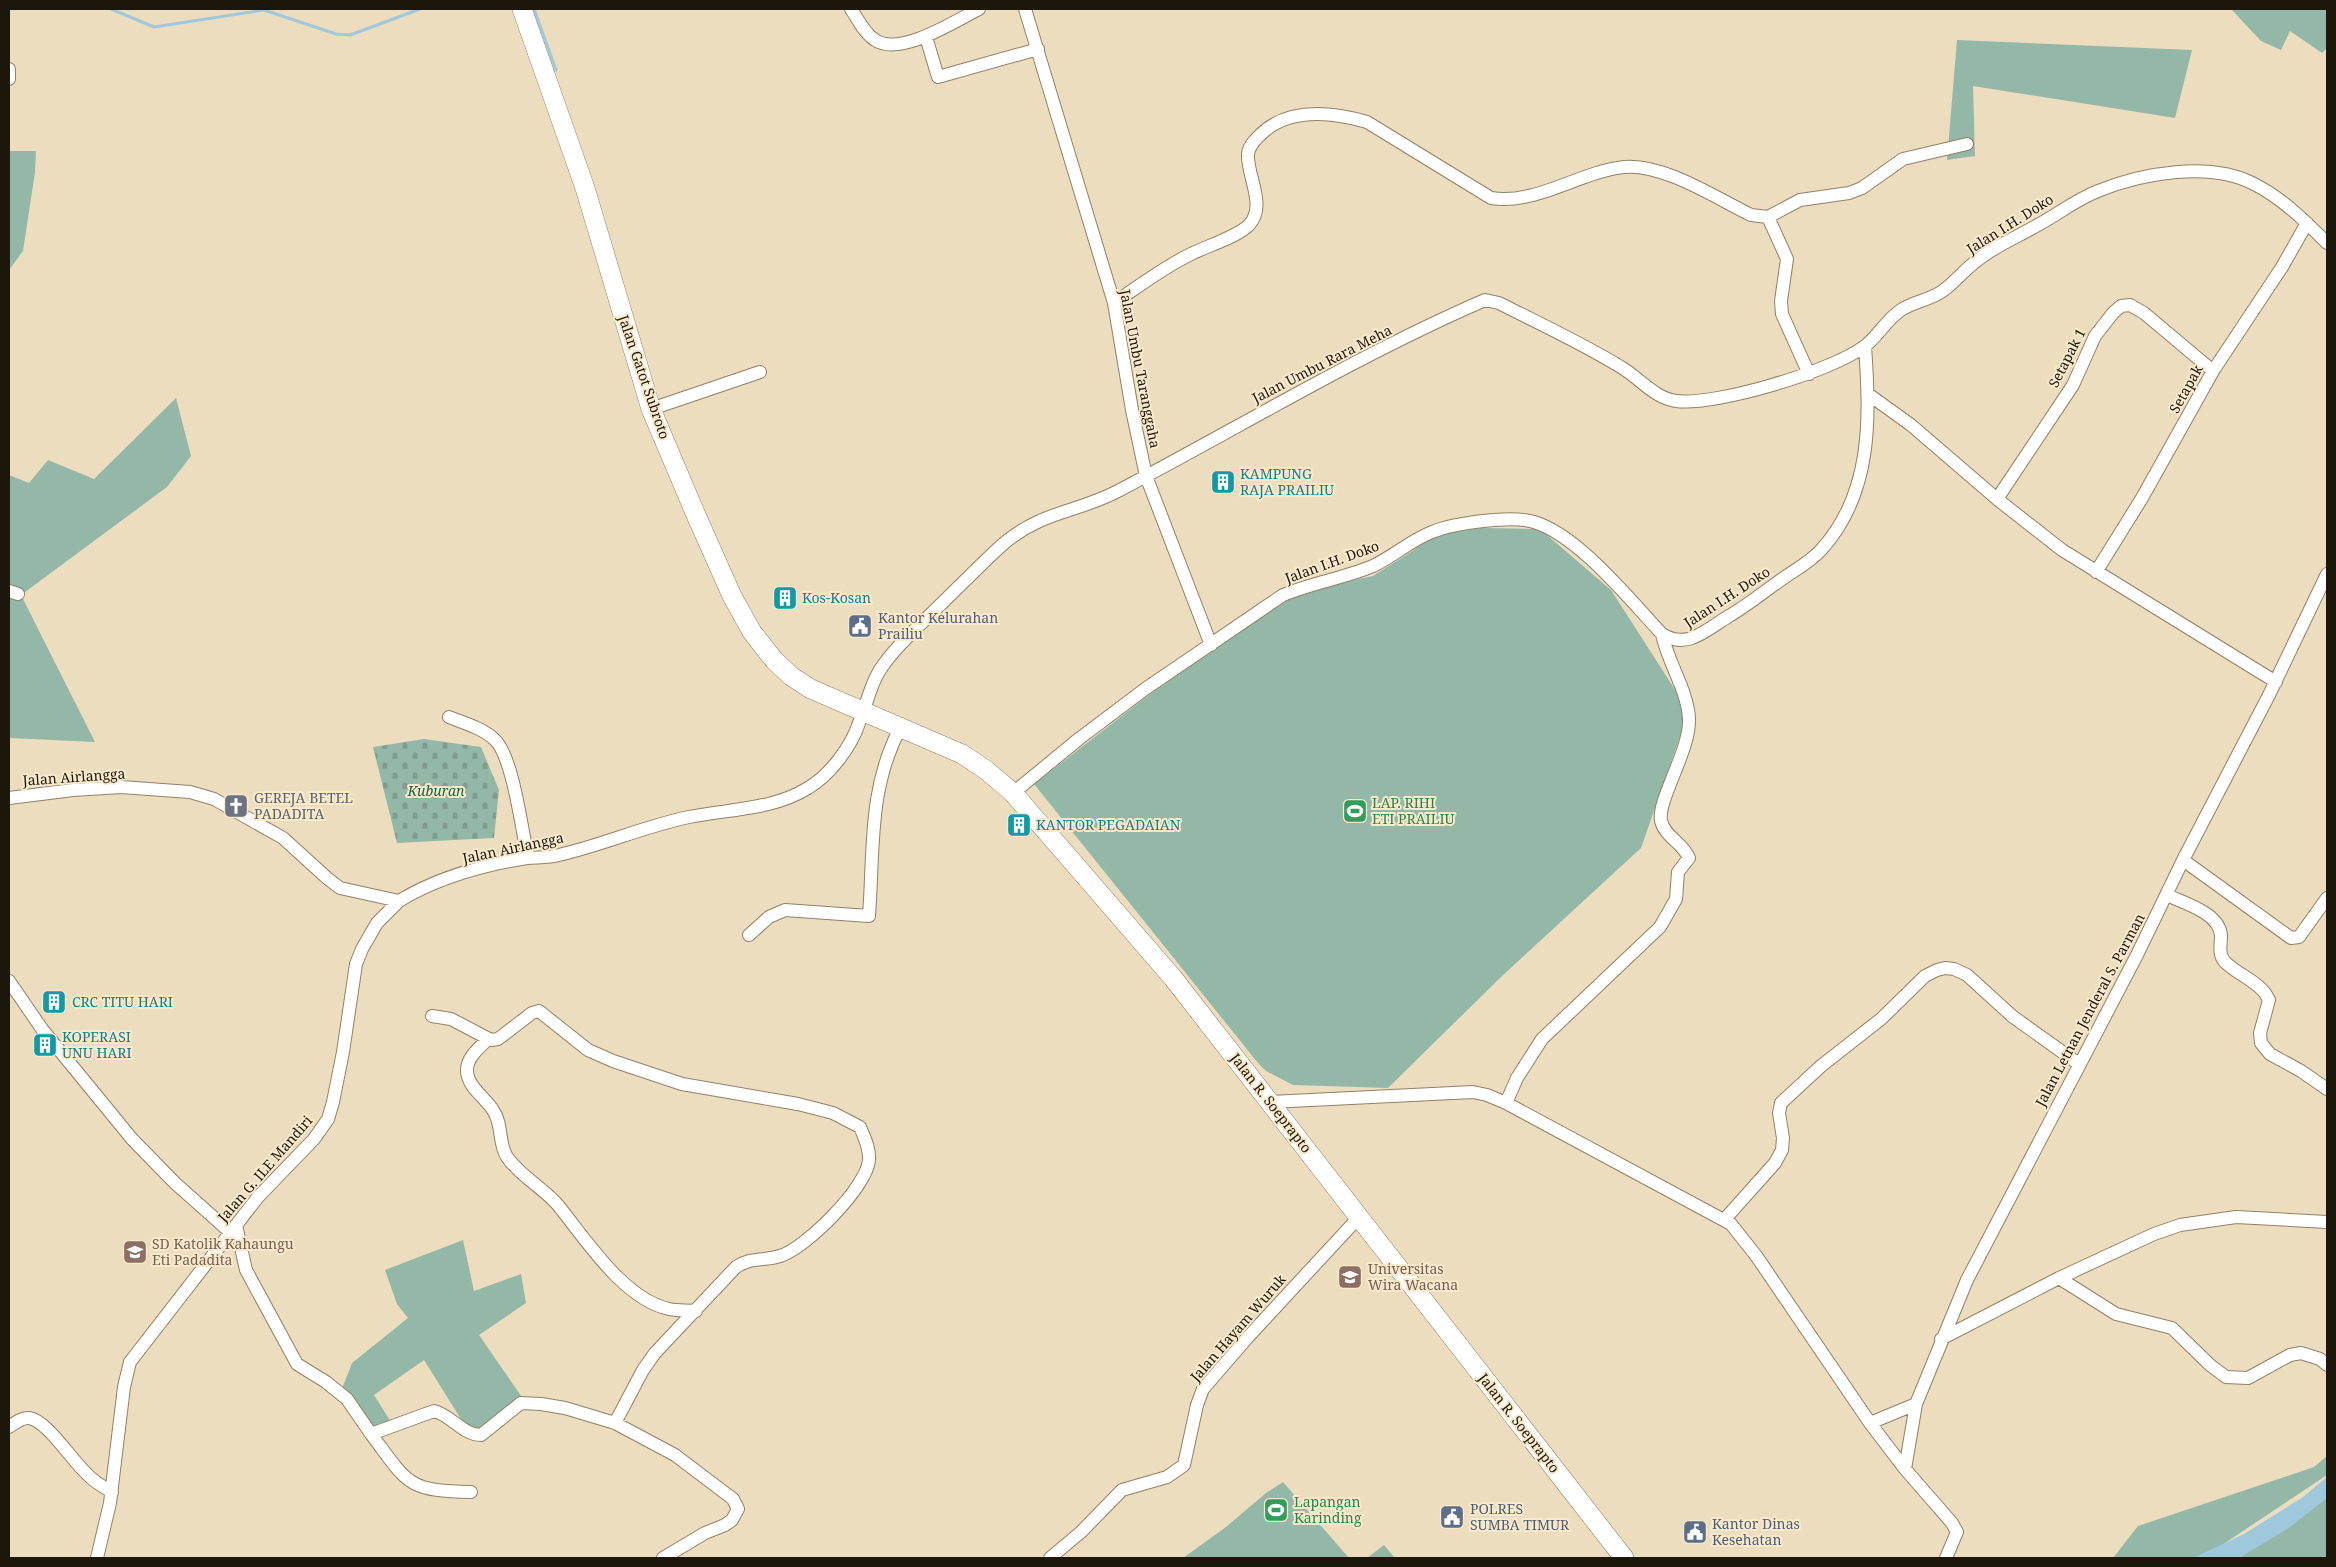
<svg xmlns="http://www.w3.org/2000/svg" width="2336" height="1567" font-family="'Noto Serif',serif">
  <defs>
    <pattern id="cemetery-stones" width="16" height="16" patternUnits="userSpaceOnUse" patternTransform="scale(1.25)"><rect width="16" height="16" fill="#94b8a7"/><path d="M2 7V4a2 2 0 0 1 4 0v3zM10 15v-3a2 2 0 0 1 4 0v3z" fill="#7f9d8e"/></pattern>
  </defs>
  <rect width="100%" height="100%" fill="#edddbf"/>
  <path fill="#94b8a7" d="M2231,9h96v39l-5,5 -32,-22 -9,19 -20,-9z
    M1957,40l235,10 -17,68 -202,-32 2,70 -28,4z
    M9,151h27l-1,21 -12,79 -14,19z
    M176,398l15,58 -24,31 -146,108 74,147 -86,-4v-263l20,8 19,-23 46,19z
    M1480,528l60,1 71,61 70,109 3,26 -43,123 -140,129 -113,111 -95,-3 -27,-14 -8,-8 -224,-279 111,-86 111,-80 44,-27 73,-15 41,-26 16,-14z
    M463,1240l11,51 47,-17 5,29 -47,32 47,68 -55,32 -47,-75 -50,35 17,27 -19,5 -32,-33 12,-31 56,-45 -11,-14 -12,-34z
    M2327,1456v19l-105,70 -16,13h-93l25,-32 176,-59z
    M1283,1482l66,76h-166l43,-31 40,-34z
    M2327,1497v61h-88z
    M1384,1545l11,13h-28z"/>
  <path fill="url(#cemetery-stones)" d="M424,739l57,8 18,43 -5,48 -97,5 -24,-96z"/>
  <path fill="#9fc8dd" d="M2327,1477v21l-37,29 -51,31h-46l51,-24 59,-37z"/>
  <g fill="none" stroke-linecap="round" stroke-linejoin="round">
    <path stroke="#9fc8dd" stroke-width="3" d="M111,9l43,18 110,-17 72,24 14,1 70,-26
      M534,9l22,61"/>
    <defs>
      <path id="minor" d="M851,9c7,10 13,24 24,31 25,17 80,-19 104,-31
        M1025,9l89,294 18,107 14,66 65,169
        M926,37l12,40 100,-28
        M9,69v10
        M1768,217l19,42 -6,42 1,13 27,60
        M1114,303c25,-17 50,-36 77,-49 16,-8 46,-17 58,-29 18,-19 -2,-49 -1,-70 0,-8 6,-14 11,-19 28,-29 73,-24 108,-14l124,76c46,7 88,-26 133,-31 39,-4 92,31 127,48l17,2 32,-17 49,-7 13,-5 41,-29 64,-15
        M1868,394l43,31 86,74 65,51 214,132
        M651,409l109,-37
        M1997,499l76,-114 22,-49 18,-23 8,-7 9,-1 14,8 69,58
        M2096,572l46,-74 71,-127 69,-104 25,-44
        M9,591l9,3
        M449,717c15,6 33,11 45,22 19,16 28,93 34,119
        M1013,793l67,-55 65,-49 138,-94c29,-12 61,-17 90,-29 21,-10 38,-26 59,-34 22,-9 80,-17 102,-10 44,13 96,78 128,112 25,16 44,-4 67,-18 19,-11 37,-26 56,-39 12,-8 26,-16 36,-27 52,-57 49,-133 44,-204
        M9,798l64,-8 48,-3 69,5 24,7 69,39 44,40 13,10 59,13c38,-23 84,-36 128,-43 10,-1 21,0 32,-3 44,-10 86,-29 130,-38 39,-8 84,-7 119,-29 22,-13 43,-41 51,-65 8,-19 12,-42 25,-59 15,-21 35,-38 53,-56 22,-21 43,-43 65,-63 39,-34 74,-32 116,-54 122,-64 240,-136 367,-191l14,3c41,21 85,41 125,66 17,11 31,29 52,32 40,5 156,-30 189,-55 13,-10 21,-26 36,-36 14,-9 30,-10 43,-20 12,-9 22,-22 35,-31 18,-14 38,-22 57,-33 21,-11 39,-26 62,-35 44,-18 112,-30 156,-7 28,14 51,37 73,59
        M2183,860l108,78 8,-1 28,-39
        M2167,895c17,8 53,18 54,41 0,9 -3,18 4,26 12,12 30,18 40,31l4,7 -9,33 1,10 9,11 31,17 26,18
        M749,935l20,-18 16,-7 84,6c5,-67 -1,-126 31,-188
        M9,981l33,48 90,110 43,44 55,49
        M432,1016l19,3 40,21 7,-1 34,-26 7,-2 49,39 25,11 69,23 116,20 35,9 27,14c4,10 10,21 9,33 -2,27 -63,88 -89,96 -15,5 -30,1 -44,11l-81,86 -12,17 -28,53
        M488,1039c-8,8 -21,18 -21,31 0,17 18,27 26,40 10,15 5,33 14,47 13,19 35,30 50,47 28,34 66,95 112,105 8,2 18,1 27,2
        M1270,1102l203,-10 14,3 19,8 225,121 26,33 113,166 35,46 47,54 5,9 -11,26
        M1506,1103l11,-25 25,-39 118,-112 16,-28 2,-27 11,-14c-6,-15 -24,-21 -28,-37 -4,-21 30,-72 28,-103 -2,-29 -21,-55 -27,-84
        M1724,1220l51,-57 7,-13 1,-12 -4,-25 2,-10 40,-37 60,-47 44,-43 12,-6 8,-2 9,1 13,6 45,41 67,48
        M236,1225l10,45 51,94 29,18 21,17 24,35 63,-23c17,4 29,24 47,24l40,-32 20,1 24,4 50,15 60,32 58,44 5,10 -6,11 -7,5 -20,8 -42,25
        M2059,1278l57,36 56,14 38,37 16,12 22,1 42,-23 11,-2 19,6 7,6
        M1941,1339l118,-61 95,-44 26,-9 56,-8 91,5
        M1870,1423l46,-19
        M9,1427c6,-4 13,-10 20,-9 18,2 44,44 58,56 7,8 16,13 25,18
        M371,1434c37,49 35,57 100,58
        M1905,1469l11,-65 51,-124 170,-325 46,-95 86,-165 58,-121
        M97,1558l13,-55 14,-116 6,-25 128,-165 56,-58 14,-20 5,-17 10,-50 13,-88 6,-15 15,-26 22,-22
        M1050,1558l31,-26 41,-42 45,-13 17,-12 13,-60 6,-16 45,-52 112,-121"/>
      <path id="highway" d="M522,9l63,179 66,221 45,106 36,81 20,36 22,28 17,16 20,13 151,65 24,16 27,23 160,185 451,580"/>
    </defs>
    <use href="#minor" stroke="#908166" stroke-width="14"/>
    <use href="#highway" stroke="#908166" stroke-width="20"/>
    <use href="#minor" stroke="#fff" stroke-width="12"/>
    <use href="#highway" stroke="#fff" stroke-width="19"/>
  </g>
  <defs>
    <symbol id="building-square" viewBox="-11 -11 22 22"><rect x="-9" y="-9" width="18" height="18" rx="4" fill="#0f9aa8" stroke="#faeacc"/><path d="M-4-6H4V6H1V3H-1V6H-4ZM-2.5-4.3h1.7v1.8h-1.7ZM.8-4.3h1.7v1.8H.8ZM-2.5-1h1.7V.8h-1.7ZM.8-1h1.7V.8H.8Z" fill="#fff"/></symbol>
    <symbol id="civic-square" viewBox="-11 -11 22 22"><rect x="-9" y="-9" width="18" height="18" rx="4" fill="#5c6f8a" stroke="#faeacc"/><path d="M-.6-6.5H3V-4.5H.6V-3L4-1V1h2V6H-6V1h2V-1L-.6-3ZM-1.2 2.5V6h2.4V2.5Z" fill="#fff"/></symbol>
    <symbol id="church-square" viewBox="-11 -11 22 22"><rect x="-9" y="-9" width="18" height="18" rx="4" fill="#6b7280" stroke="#faeacc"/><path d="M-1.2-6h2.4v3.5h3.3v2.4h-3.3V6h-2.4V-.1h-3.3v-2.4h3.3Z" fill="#fff"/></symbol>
    <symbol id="stadium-square" viewBox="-11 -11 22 22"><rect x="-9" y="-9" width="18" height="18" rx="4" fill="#2e9e5b" stroke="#faeacc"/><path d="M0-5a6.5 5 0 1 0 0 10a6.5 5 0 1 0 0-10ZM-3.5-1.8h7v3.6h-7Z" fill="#fff"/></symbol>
    <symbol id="school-square" viewBox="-11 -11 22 22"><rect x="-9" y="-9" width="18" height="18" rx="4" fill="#8d6e63" stroke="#faeacc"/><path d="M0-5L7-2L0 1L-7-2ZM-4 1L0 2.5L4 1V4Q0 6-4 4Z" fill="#fff"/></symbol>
    <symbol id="university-square" viewBox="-11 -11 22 22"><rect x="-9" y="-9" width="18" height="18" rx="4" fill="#8d6e63" stroke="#faeacc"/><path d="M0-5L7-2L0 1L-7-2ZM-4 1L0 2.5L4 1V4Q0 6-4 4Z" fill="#fff"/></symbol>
  </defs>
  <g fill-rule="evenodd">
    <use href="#building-square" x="1209" y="468" width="28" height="28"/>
    <use href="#building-square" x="771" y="584" width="28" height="28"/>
    <use href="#civic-square" x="846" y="612" width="28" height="28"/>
    <use href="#church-square" x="222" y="792" width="28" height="28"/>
    <use href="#stadium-square" x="1341" y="797" width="28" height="28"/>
    <use href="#building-square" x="1005" y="811" width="28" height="28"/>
    <use href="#building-square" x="40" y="988" width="28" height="28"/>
    <use href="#building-square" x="31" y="1031" width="28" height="28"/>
    <use href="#school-square" x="121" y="1238" width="28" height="28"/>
    <use href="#university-square" x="1336" y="1263" width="28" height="28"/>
    <use href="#stadium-square" x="1262" y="1496" width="28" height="28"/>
    <use href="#civic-square" x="1438" y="1503" width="28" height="28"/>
    <use href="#civic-square" x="1681" y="1518" width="28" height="28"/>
  </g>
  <g text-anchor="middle" stroke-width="4" stroke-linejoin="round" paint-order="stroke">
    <g font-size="14" fill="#1c160b" stroke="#faeacc">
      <text transform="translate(2010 224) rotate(-32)" y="5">Jalan I.H. Doko</text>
      <text transform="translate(2067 358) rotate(-63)" y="5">Setapak 1</text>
      <text transform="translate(1322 364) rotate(-27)" y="5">Jalan Umbu Rara Meha</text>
      <text transform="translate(1140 369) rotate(79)" y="5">Jalan Umbu Taranggaha</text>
      <text transform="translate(644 377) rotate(71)" y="5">Jalan Gatot Subroto</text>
      <text transform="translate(2186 389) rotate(-61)" y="5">Setapak</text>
      <text transform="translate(1332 562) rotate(-20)" y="5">Jalan I.H. Doko</text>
      <text transform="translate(1727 597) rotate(-33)" y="5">Jalan I.H. Doko</text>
      <text transform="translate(74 777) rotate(-4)" y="5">Jalan Airlangga</text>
      <text transform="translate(513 848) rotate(-12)" y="5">Jalan Airlangga</text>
      <text transform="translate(2090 1010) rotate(-62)" y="5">Jalan Letnan Jenderal S. Parman</text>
      <text transform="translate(1271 1103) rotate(52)" y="5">Jalan R. Soeprapto</text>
      <text transform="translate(265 1169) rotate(-49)" y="5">Jalan G. ILE Mandiri</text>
      <text transform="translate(1238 1328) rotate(-49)" y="5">Jalan Hayam Wuruk</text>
      <text transform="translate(1519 1423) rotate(52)" y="5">Jalan R. Soeprapto</text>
    </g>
    <g font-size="14" fill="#0d838f" stroke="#faeacc" text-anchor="start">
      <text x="1240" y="479">KAMPUNG<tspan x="1240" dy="16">RAJA PRAILIU</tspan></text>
      <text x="802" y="603">Kos-Kosan</text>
      <text x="1036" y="830">KANTOR PEGADAIAN</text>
      <text x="72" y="1007">CRC TITU HARI</text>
      <text x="62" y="1042">KOPERASI<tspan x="62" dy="16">UNU HARI</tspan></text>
    </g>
    <g font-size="14" fill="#4e5e75" stroke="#faeacc" text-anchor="start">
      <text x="878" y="623">Kantor Kelurahan<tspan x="878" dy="16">Prailiu</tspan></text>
      <text x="1470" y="1514">POLRES<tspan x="1470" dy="16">SUMBA TIMUR</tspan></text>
      <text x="1712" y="1529">Kantor Dinas<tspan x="1712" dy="16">Kesehatan</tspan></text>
    </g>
    <g font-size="14" font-style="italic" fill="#1b6349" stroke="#faeacc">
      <text x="436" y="796">Kuburan</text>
    </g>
    <g font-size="14" fill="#5b616d" stroke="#faeacc" text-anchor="start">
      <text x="254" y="803">GEREJA BETEL<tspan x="254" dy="16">PADADITA</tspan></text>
    </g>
    <g font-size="14" fill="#27864d" stroke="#faeacc" text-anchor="start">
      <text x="1372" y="808">LAP. RIHI<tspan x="1372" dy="16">ETI PRAILIU</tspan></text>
      <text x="1294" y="1507">Lapangan<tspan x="1294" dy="16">Karinding</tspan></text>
    </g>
    <g font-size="14" fill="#785e54" stroke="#faeacc" text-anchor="start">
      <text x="152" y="1249">SD Katolik Kahaungu<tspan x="152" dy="16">Eti Padadita</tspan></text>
      <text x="1368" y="1274">Universitas<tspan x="1368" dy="16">Wira Wacana</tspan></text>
    </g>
  </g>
  <rect width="2336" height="1567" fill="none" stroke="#1c160b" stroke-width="20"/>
</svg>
